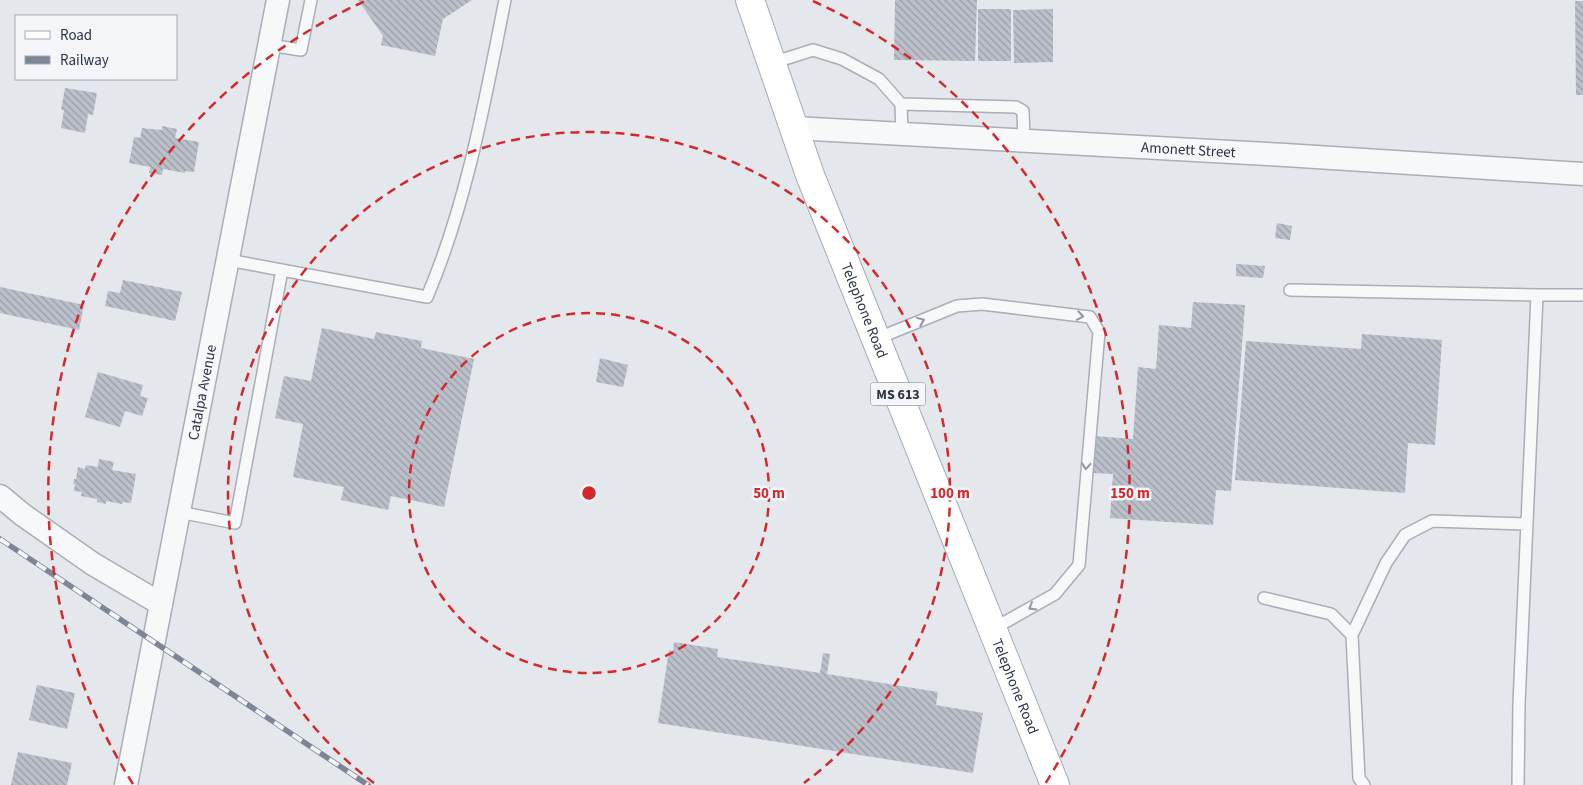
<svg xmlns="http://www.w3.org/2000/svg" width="1583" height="785" font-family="'Source Sans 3',sans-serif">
  <defs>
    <pattern id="building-back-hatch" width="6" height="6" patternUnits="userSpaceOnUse" patternTransform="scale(1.25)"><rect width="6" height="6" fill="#bbc0ca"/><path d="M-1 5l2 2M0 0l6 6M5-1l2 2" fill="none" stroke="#989da6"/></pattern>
  </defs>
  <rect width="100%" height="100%" fill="#e4e7ec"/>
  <path fill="url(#building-back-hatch)" d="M358,0h114l-29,19 -8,37 -54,-11 2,-9z
    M895,0h82l-2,61 -81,-1z
    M1575,1h8v94h-7z
    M978,9h33v52h-33z
    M1053,9v53l-39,1 -1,-53z
    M65,88l32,5 -4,22 -5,-1 -3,19 -24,-5 3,-18h-3z
    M162,126l15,3 -2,9 24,4 -5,30 -9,-1v2l-22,-4 -1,6 -13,-2 1,-6 -21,-4 5,-26 6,1 2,-10 20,2z
    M1277,223l15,3 -2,14 -15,-2z
    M1236,264l29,2 -2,12 -27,-2z
    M123,280l59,12 -7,29 -70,-15 3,-15 12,2z
    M0,287l84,18 -5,25 -79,-17z
    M1193,302l52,3 -14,186 -15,-1 -3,35 -103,-7 3,-44 -20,-1 2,-37 38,3 5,-72 18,2 3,-44 32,3z
    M322,328l52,11 2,-7 46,9 -1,7 53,11 -30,148 -53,-11 -3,14 -47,-10 3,-13 -51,-10 10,-53 -28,-6 9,-42 27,5z
    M1362,334l80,6 -7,105 -27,-2 -3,50 -170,-13 11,-139 115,8z
    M600,358l28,7 -5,22 -27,-5z
    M98,372l45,13 -3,11 8,2 -6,18 -17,-5 -5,16 -35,-10z
    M99,459l15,3 -2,8 24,4 -5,29 -8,-1 -1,2 -16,-3v3l-9,-2v-3l-16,-3 1,-4 -8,-1 1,-7h-2l1,-5h2l2,-12 7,2 1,-4 12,2z
    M674,642l44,7 -1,8 103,16 3,-20 7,1 -3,20 111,18 -2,13 47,8 -10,60 -315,-50 11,-73 4,1z
    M37,685l38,8 -8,36 -38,-9z
    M18,752l54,11 -5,22h-56z"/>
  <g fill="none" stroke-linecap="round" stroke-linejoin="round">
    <defs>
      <path id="service" d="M269,45l32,5 10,-50
        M772,63l41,-13 29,9 37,20 22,25 1,30
        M901,104l115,3 7,4 1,30
        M228,260l199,37c40,-94 58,-197 78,-297
        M1290,290l247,5
        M876,339l81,-33 25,-2 108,13 9,15 -20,233 -24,29 -62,35
        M179,512l56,11 47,-253
        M1264,598l67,16 21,21 7,143 5,7
        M1352,635l34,-72 19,-28 27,-14 95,3
        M1518,785l1,-81 18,-409h46"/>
      <g id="minor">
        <path id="s1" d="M794,128l491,27 298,19"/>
        <path d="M0,496l23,19 70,49 68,40"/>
        <path id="s2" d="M126,785l152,-785"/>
      </g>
      <g id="primary">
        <path id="s3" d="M750,0l60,175 245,610"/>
      </g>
    </defs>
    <use href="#service" stroke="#a9aeb7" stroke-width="14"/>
    <use href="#minor" stroke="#a9aeb7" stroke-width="25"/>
    <use href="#primary" stroke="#a3abb8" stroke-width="30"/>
    <use href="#service" stroke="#f7f8fa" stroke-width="11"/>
    <use href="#minor" stroke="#f7f8fa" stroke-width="22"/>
    <use href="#primary" stroke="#fff" stroke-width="28"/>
    <defs>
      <path id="rail" d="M0,539l368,246"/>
    </defs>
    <use href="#rail" stroke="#7d8696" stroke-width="5.5"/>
    <use href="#rail" stroke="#f4f6f9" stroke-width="4" stroke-dasharray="11" stroke-linecap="butt"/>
  </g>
  <defs><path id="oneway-chevron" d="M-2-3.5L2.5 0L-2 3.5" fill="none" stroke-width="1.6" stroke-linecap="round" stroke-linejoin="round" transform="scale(1.25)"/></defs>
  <g stroke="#9196a0">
    <use href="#oneway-chevron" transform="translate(1080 316) rotate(10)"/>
    <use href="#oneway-chevron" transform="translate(921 321) rotate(-22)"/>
    <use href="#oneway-chevron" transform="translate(1086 466) rotate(95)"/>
    <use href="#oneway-chevron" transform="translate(1032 607) rotate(150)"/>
  </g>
  <g fill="none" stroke="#d62828" stroke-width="2.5" stroke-dasharray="9 6">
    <circle cx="589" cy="493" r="180"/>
    <path d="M374 783A361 361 0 1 1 804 783"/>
    <path d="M133 784A541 541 0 0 1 365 1M813 1A541 541 0 0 1 1045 784"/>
  </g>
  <g text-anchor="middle" stroke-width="5" stroke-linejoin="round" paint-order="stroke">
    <rect fill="#f4f6f9" stroke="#676e7b" stroke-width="1" x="870.5" y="382.5" width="55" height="23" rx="4"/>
    <g font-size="14" font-weight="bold" fill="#2b3445">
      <text x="898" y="399">MS 613</text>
    </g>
    <g font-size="15" fill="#2b3445" stroke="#f4f6f9">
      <text dy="5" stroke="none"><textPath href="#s1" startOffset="395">Amonett Street</textPath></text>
      <text dy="5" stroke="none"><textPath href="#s3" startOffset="331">Telephone Road</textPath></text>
      <text dy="5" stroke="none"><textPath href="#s2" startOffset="400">Catalpa Avenue</textPath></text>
      <text dy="5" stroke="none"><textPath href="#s3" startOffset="736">Telephone Road</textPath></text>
    </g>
  </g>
  <circle cx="589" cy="493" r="8" fill="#d62828" stroke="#f4f6f9" stroke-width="2.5"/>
  <g font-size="15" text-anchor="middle" font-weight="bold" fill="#d62828" stroke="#f4f6f9" stroke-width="5" stroke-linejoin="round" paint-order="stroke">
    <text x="769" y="498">50 m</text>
    <text x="950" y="498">100 m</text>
    <text x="1130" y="498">150 m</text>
  </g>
  <rect x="15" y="15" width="162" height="65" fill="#f4f6f9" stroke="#a4a8b1"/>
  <rect x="25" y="31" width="25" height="8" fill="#ffffff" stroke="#a4a8b1"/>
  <text x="60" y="40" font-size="15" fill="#2b3445">Road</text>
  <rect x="25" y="56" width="25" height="8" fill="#7d8696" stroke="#a4a8b1"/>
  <text x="60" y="65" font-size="15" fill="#2b3445">Railway</text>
</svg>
